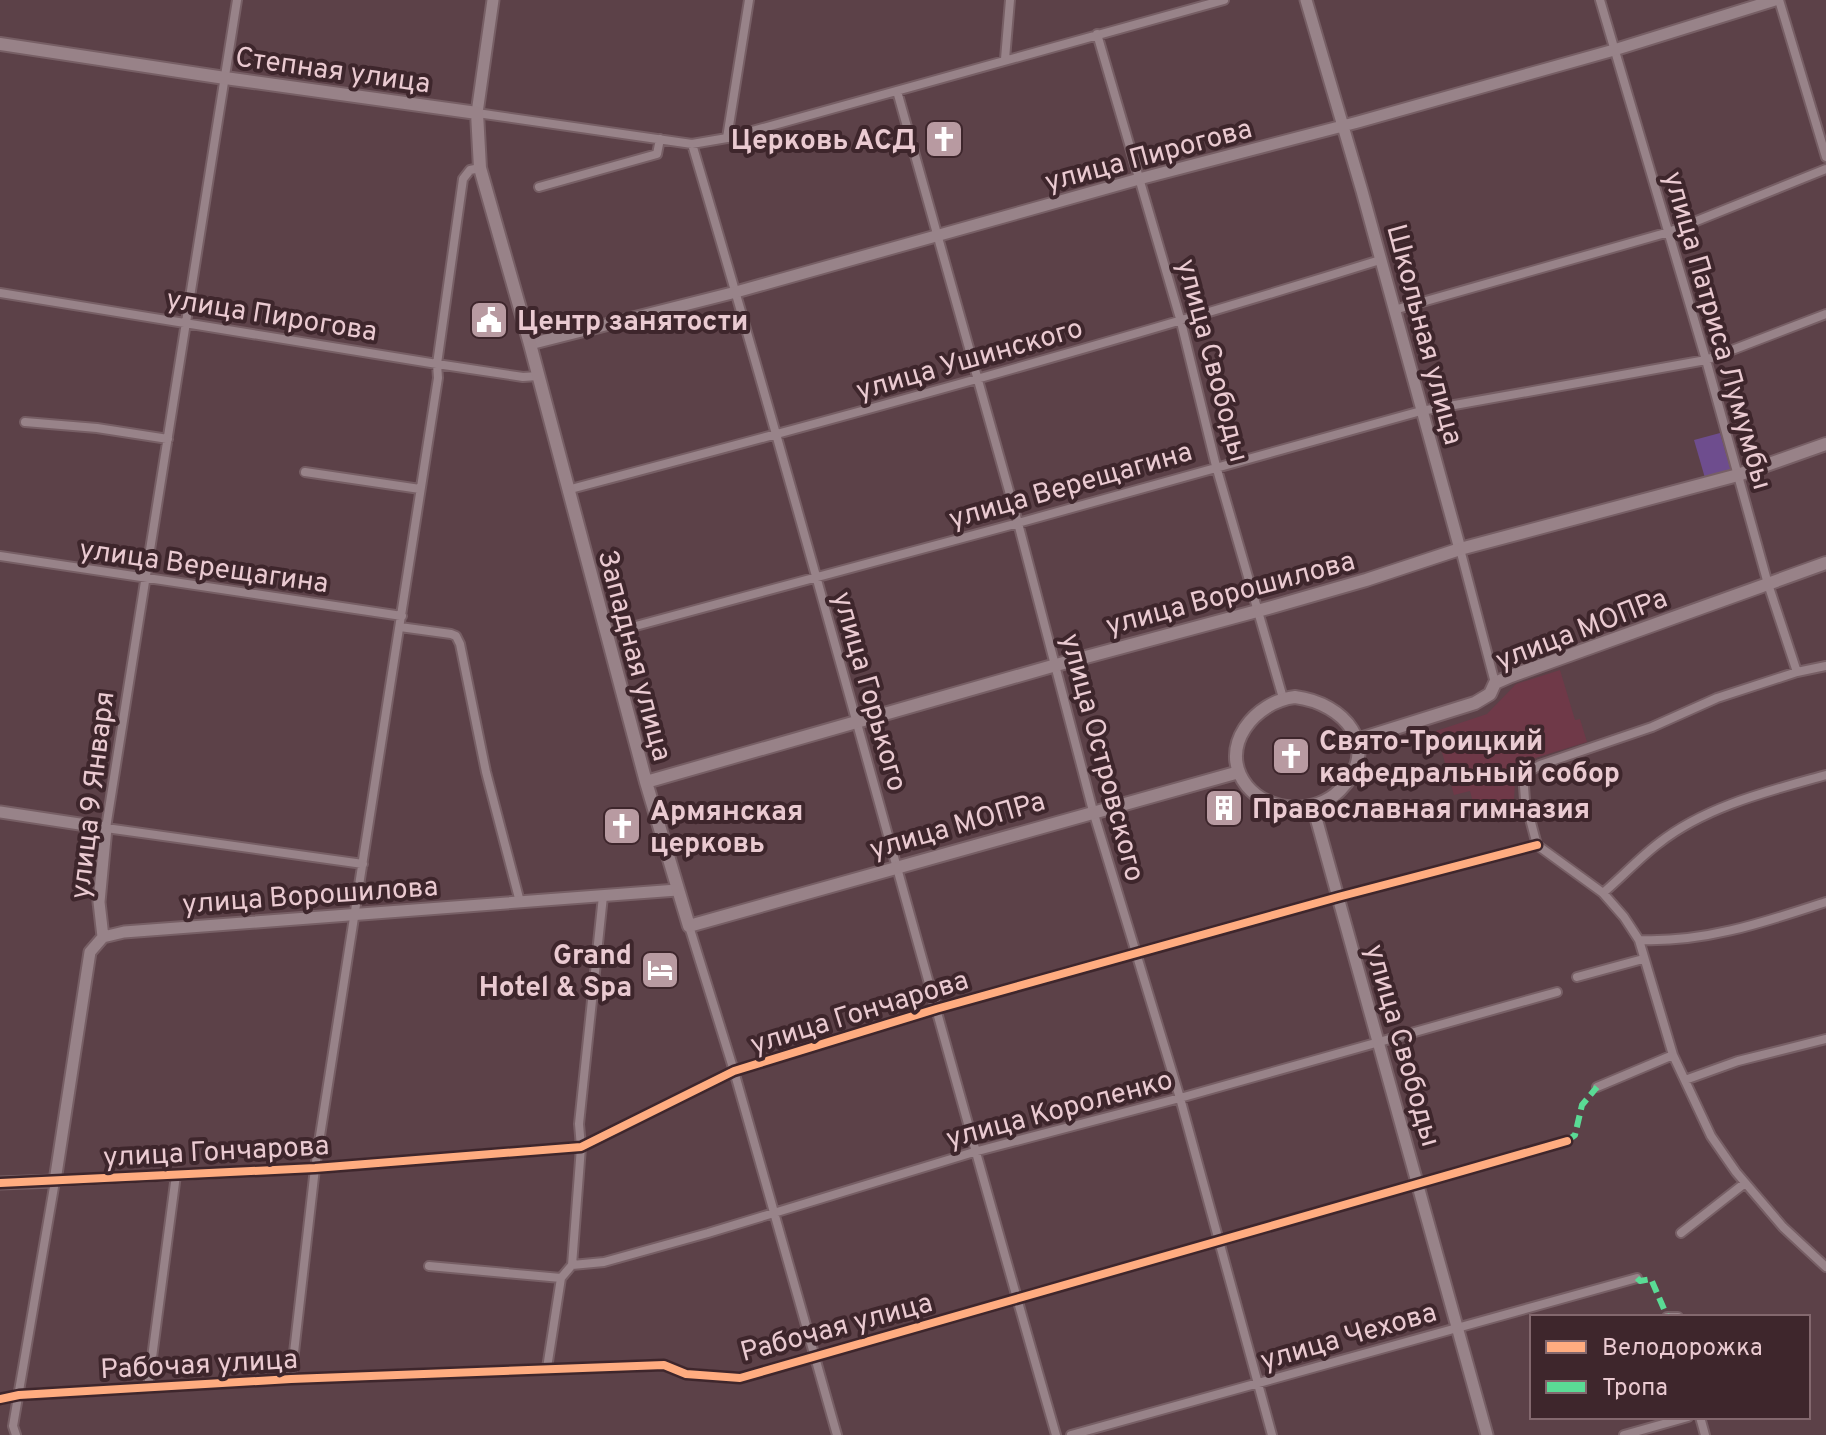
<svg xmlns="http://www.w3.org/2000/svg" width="1826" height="1435" font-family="Overpass,sans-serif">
  <rect width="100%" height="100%" fill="#5c4148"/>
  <path fill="#6f3948" d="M1560,670l15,50 5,-1 7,23 -71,22 -2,37 -39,9 -5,-19 -16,4 -18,-64 51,-17 29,-30z"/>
  <path fill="#6e4d8e" d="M1720,433l11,38 -26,7 -11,-38z"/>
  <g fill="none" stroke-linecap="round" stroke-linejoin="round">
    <defs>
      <path id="minor" d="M237,0l-131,828 257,36
        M1600,0l106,360 62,224 29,88
        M1779,0l47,157
        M1097,34l84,288 35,144 67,232
        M1005,59l5,-59
        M897,91l121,432 75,288 87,287 92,337
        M477,113l215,31 35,-6 497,-138
        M727,138l22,-138
        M692,144c127,428 240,861 364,1291
        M539,187l118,-33 3,-15
        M0,293l437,71 86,13 15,-1
        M1394,310l275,-78 157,-63
        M25,422l72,6 71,11
        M305,472l115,17
        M567,490c273,-72 544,-146 813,-230
        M1460,549l35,134
        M0,556l402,60
        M400,627l51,7 5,2 4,8 26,128 34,130
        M606,634l412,-111 403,-112 285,-51 120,-46
        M1537,845l66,48 21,24 15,23 34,115 38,81 25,36 47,55 43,40
        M1537,845l-12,-45 -1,-14 3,-13 13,-8 112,-38 65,-29 80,-26 29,-6
        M1603,893c19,-16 36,-35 56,-50 47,-37 110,-52 167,-68
        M689,926l45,145 103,364
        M1639,940c65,3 126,-18 187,-38
        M1577,977l66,-18
        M1685,1080l53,-19 88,-22
        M1597,1087l76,-32
        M1681,1233l64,-50
        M572,1265l32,-3 104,-29 266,-81 206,-54 377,-106
        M429,1266l132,12
        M1667,1317h11
        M547,1368l14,-90 11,-13 9,-118 -2,-23 24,-228
        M291,1379l24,-211 123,-790 -1,-14 26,-185 7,-9 10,-2
        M148,1388l28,-213
        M0,1399l19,-4 272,-16 373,-14 22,9 54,4 827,-237
        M1700,1417l5,18
        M16,1435l-3,-9 42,-245 260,-13 266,-21 153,-76 202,-62 402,-112 199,-52
        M1071,1435l566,-157
        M1624,1435l64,-18"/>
      <path id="tertiary" d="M1306,0l56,191 98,358
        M477,113l16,-113
        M530,344l206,-52 403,-113 219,-57 256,-72 161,-50
        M1313,807l174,628
        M0,812l106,16 -7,74 4,35
        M103,937l21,-5 553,-42
        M0,1183l55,-2 35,-229 13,-15"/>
      <path id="secondary" d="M0,44l225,34 252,35 3,55 50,176 116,438 43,144 550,-154
        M1295,697c49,6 88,50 45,93 -24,25 -71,23 -93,-4 -31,-39 9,-85 48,-89z
        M1357,740l118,-37 15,-9 5,-11 16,-7 315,-113
        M646,782l410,-117 216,-58 94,-27 94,-31 278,-74 88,-31"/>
    </defs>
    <use href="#minor" stroke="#775f65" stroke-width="12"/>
    <use href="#tertiary" stroke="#775f65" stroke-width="15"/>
    <use href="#secondary" stroke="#775f65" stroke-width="16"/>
    <use href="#minor" stroke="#988389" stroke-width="8"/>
    <use href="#tertiary" stroke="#988389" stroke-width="11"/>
    <use href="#secondary" stroke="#988288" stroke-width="12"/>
    <path stroke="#5adb95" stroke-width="6" stroke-dasharray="12 6" stroke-linecap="butt" d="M1567,1141l8,-6 7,-30 15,-18
      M1637,1278l3,3 11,-2 16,37"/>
    <defs>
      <path id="cycleway" d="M0,1183l315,-15 266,-21 153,-76 202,-62 402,-112 199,-52
        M0,1399l19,-4 272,-16 373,-14 22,9 54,4 827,-237"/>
    </defs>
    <use href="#cycleway" stroke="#3e262c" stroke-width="13"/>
    <use href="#cycleway" stroke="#ffac80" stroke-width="8"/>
  </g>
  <defs>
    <symbol id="church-square" viewBox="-11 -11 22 22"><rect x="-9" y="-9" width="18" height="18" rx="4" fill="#b89aa1" stroke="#3e262c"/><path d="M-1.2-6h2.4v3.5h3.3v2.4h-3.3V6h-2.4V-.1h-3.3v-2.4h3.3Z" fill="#fff"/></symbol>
    <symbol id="civic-square" viewBox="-11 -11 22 22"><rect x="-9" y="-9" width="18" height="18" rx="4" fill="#b89aa1" stroke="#3e262c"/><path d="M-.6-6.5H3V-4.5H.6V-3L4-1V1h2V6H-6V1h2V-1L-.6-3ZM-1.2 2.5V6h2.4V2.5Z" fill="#fff"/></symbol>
    <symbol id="building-square" viewBox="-11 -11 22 22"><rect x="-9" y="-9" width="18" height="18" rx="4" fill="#b89aa1" stroke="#3e262c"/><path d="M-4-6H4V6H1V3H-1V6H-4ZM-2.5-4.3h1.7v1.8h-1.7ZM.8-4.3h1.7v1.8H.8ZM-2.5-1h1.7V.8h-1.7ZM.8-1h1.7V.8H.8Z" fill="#fff"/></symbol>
    <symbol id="hotel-square" viewBox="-11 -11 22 22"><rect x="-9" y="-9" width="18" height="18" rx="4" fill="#b89aa1" stroke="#3e262c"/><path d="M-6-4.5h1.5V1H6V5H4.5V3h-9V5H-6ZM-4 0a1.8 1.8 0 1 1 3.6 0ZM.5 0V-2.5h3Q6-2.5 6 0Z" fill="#fff"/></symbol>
  </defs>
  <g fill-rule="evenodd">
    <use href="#church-square" x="922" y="117" width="44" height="44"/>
    <use href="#civic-square" x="467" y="298" width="44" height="44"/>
    <use href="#church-square" x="1269" y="734" width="44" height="44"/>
    <use href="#building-square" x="1202" y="786" width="44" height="44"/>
    <use href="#church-square" x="600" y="804" width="44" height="44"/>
    <use href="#hotel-square" x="638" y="948" width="44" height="44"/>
  </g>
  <g text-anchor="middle" stroke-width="8" stroke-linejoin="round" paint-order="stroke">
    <g font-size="28" fill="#eacad1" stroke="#3e262c">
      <text transform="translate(333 69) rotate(8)" y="10">Степная улица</text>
      <text transform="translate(1148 154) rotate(-15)" y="10">улица Пирогова</text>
      <text transform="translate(272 314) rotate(9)" y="10">улица Пирогова</text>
      <text transform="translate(1719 330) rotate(74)" y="10">улица Патриса Лумумбы</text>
      <text transform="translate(1426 334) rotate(75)" y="10">Школьная улица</text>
      <text transform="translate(969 358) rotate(-16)" y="10">улица Ушинского</text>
      <text transform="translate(1214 360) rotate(75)" y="10">улица Свободы</text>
      <text transform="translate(1070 484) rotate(-16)" y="10">улица Верещагина</text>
      <text transform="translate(204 565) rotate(8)" y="10">улица Верещагина</text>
      <text transform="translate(1230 592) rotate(-15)" y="10">улица Ворошилова</text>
      <text transform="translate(1581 628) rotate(-21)" y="10">улица МОПРа</text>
      <text transform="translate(636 655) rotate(75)" y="10">Западная улица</text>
      <text transform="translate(871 691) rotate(74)" y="10">улица Горького</text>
      <text transform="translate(1104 757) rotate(75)" y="10">улица Островского</text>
      <text transform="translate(91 795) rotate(-83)" y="10">улица 9 Января</text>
      <text transform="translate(957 824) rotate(-16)" y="10">улица МОПРа</text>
      <text transform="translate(310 894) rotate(-4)" y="10">улица Ворошилова</text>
      <text transform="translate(859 1011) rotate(-17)" y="10">улица Гончарова</text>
      <text transform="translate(1404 1045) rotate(74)" y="10">улица Свободы</text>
      <text transform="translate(1059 1108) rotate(-15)" y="10">улица Короленко</text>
      <text transform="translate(216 1150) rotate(-3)" y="10">улица Гончарова</text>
      <text transform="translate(836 1326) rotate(-15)" y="10">Рабочая улица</text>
      <text transform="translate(1348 1335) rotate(-16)" y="10">улица Чехова</text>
      <text transform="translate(199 1363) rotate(-3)" y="10">Рабочая улица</text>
    </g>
    <g font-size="28" font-weight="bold" fill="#eacad1" stroke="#3e262c" text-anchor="start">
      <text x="916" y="149" text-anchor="end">Церковь АСД</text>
      <text x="517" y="330">Центр занятости</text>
      <text x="1319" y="750">Свято-Троицкий<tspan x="1319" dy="32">кафедральный собор</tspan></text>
      <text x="1252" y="818">Православная гимназия</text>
      <text x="650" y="820">Армянская<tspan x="650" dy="32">церковь</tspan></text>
      <text x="632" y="964" text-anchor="end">Grand<tspan x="632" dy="32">Hotel &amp; Spa</tspan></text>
    </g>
  </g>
  <rect x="1530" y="1315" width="280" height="104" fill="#3e262c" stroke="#83686e" stroke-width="2"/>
  <rect x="1546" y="1341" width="40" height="12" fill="#ffac80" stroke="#83686e" stroke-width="2"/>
  <text x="1602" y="1355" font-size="24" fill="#eacad1">Велодорожка</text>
  <rect x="1546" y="1381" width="40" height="12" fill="#5adb95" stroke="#83686e" stroke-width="2"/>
  <text x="1602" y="1395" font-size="24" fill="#eacad1">Тропа</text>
</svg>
